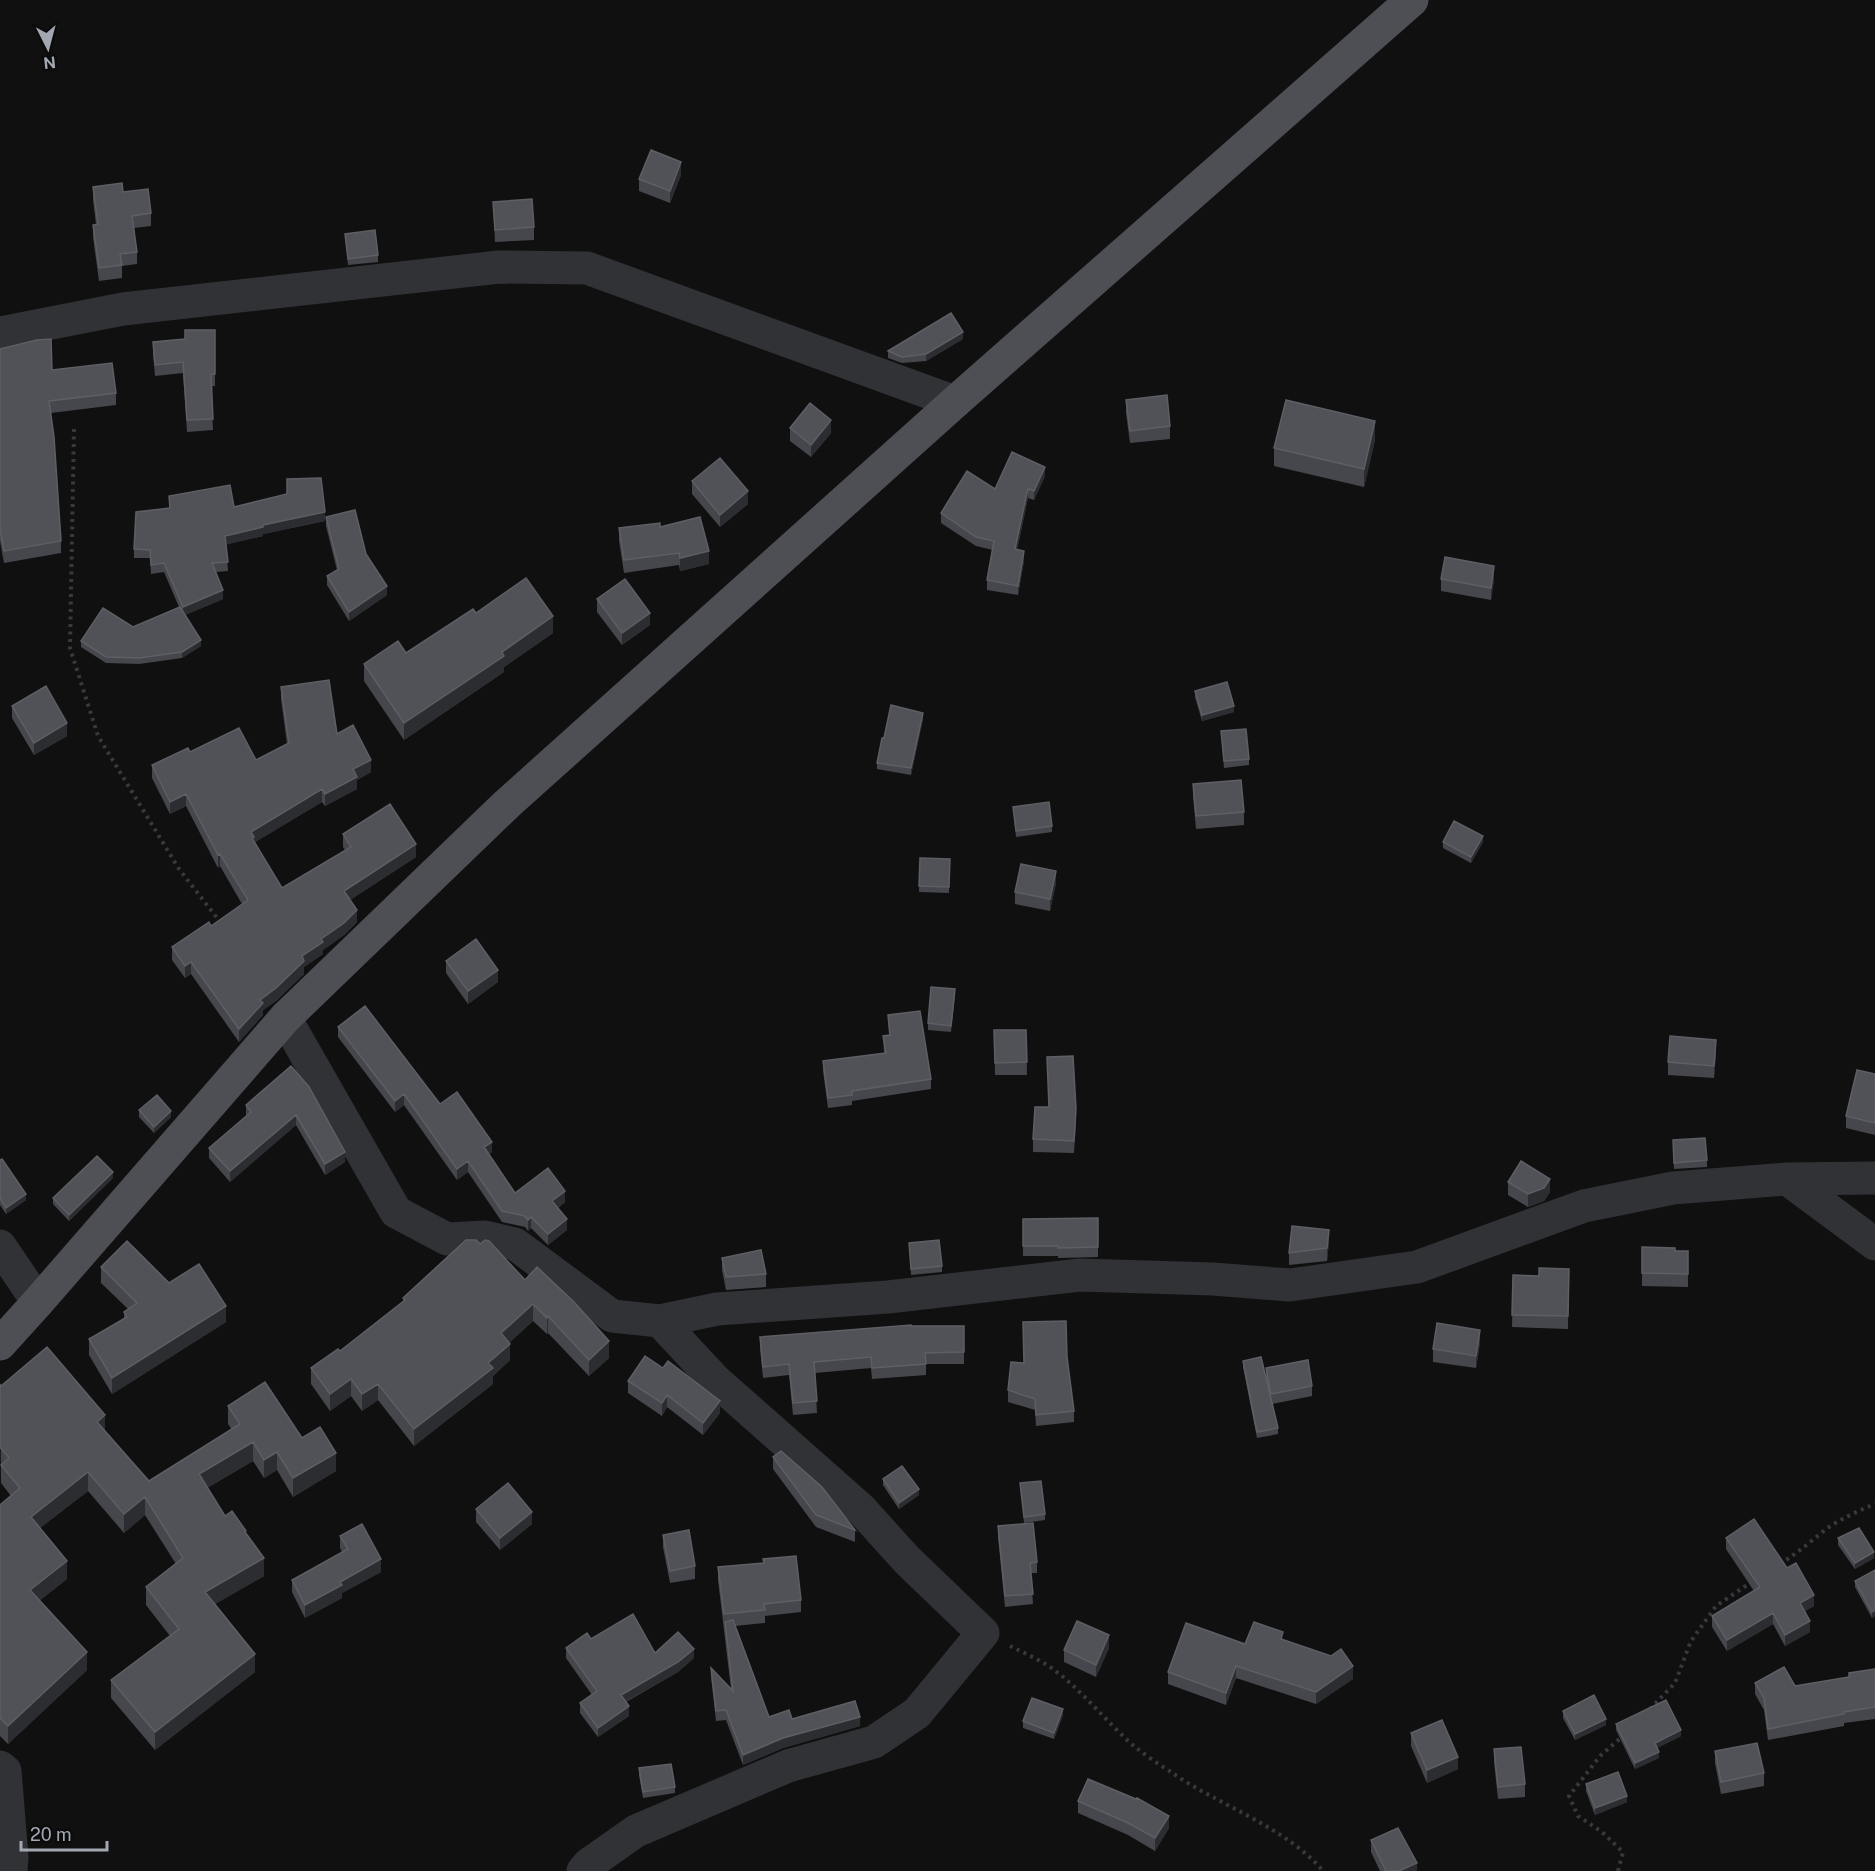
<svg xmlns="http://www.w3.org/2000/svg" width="1875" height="1871" font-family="'Public Sans',sans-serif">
  <rect width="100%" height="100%" fill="#101011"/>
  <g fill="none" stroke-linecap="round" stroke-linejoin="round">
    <path stroke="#37393d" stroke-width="4" stroke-dasharray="3 4.5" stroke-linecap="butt" d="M74,429l-4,219 28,88 81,133 42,54
      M1780,1564c16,-10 30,-22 45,-34 15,-11 33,-19 50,-26
      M1010,1646c12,6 26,12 37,19 32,21 58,56 87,81 11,9 24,18 37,26 47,33 115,55 152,99
      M1650,1709l25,-26 16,-42 25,-35 37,-25
      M1618,1871l5,-19 -21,-20 -24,-16 -9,-20 31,-40 23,-20"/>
    <path stroke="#313236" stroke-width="33" d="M0,333l123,-24 376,-42 88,1 368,134
      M285,1018l111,194 51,27 38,-2 30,7 97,72 48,5 57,-12 171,-12 192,-22 133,4 77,6 127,-18 167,-61 89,-18 114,-9 88,65
      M1787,1179l88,-1
      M0,1246l38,56
      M0,1767l5,4 7,86 -1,14
      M583,1871l6,-7 47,-33 152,-65 86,-24 43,-29 66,-80 -76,-73 -47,-52 -145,-128 -55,-59"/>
    <path stroke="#4e4f55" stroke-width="33" d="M0,1344l38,-42 247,-284 222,-214 448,-402 457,-402"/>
  </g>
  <path fill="#46474c" d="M681,175l-11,28 -31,-12v-12z
    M93,187l30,5 28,21v13l-17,2 3,24v12l-15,2v12l-23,3 -6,-44v-12l3,-1 -3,-24z
    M493,202l41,25v13l-39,2z
    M345,234l33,21v7l-30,3z
    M215,330v56h-4l2,44 -26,2 -4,-59 -28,3 -2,-23v-11l32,-3z
    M963,339l-37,22 -24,2 -14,-5v-7z
    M0,349l52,21 64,23v12l-65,8 10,128v12l-57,10 -4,-22z
    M1126,400l44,26v13l-40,4 -4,-30z
    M790,428l41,5 -20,24 -21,-16z
    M1375,440l-11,47 -90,-21v-18z
    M1045,476l-11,24 -6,-2 -11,52 7,11 -6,34 -31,-5v-10l6,-30 -17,-4 -35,-23v-10l54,-24z
    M287,479l38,42 -62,13v2l-37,8 2,27 -12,1 7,27 -38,16 16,31 -19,12 -43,6 -33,-1 -25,-16v-6l52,-14 46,-20 -15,-35 -13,2 -1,-16h-16v-9l35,-40v-13l65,11 53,-13z
    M692,481l56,23 -28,23 -28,-33z
    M326,517l40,37 21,41 -38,26 -22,-36v-9l10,-6 -11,-44z
    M660,527l49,37 -29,7 -1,-6 -55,8 -5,-32v-13z
    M1441,579h53l-3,21 -50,-9z
    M597,599l53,26 -28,20 -25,-33z
    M476,613l77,20 -49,34v5l-100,68 -40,-59v-17l42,-11z
    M281,687l56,47 34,38 -14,8v9l-32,17 -3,-4 -67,40 27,46 63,-38 -2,-3v-13l73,23 -66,43 7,22 -13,13 -21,15v4l-19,13v7l-28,27 -13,9v5l-24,27 -48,-68 -6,4 -13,-18v-13l39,-21 31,-22 -22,-38 -2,2 -32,-62 -16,8 -18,-36v-13l38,-13 66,8 31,-16 -6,-45z
    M1195,691l39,21 -32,9 -7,-24z
    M12,706l55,30 -33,19 -22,-37z
    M923,719l-12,56 -34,-6v-6l7,-25z
    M1221,731l28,28v6l-25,3z
    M1193,784l51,28v13l-48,4 -3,-33z
    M1013,807l39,19v6l-36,5z
    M1443,842h40l-12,21 -28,-15z
    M920,858l30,1 -1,34 -30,-1z
    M1056,883l-6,28 -35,-7v-12z
    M446,961l52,21 -30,22 -22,-31z
    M955,995l-4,37 -23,-2v-7z
    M888,1015l43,64v10l-79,12v4l-24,3 -5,-37v-10l61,-8 -1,-17 6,-1z
    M338,1027l102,77 52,48 -3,2 26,39 50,9 -7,6 9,22 -19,15 -17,-17 -3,3 -3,-4 -23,-5 -34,-50 -11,8 -53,-75 -9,7 -57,-75z
    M994,1030h32l1,45h-32z
    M1716,1052l-2,26 -46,-3v-13z
    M291,1066l54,96 -20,13 -29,-50 -66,57 -21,-24v-10l37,-32v-11z
    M1875,1074v61l-29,-7v-12z
    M1048,1107l28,14 -2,32 -41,-1v-13z
    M139,1110l32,7 -17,16 -15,-16z
    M1673,1146l34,14v7l-33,2z
    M0,1160l26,40 -20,14 -6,-9z
    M113,1178l-44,43 -16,-17v-6z
    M1508,1182l42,10 -6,9 -16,6 -20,-12z
    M1098,1218v39l-40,1v-2h-35v-37z
    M1329,1242l-2,19 -38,4v-12z
    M909,1243l33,23v6l-31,3z
    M480,1244l45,36 84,78 -20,18 -41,-43 -1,1 -14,-13 -24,22 1,17 -17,16v8l-79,62 -36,-46 -16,11 -11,-15 -21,15 -19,-27v-16l29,-17 63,-49v-4z
    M1642,1247l33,4h13v36l-46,-1z
    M722,1258l44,16v13l-40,3 -4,-20z
    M101,1267l68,16 57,39 -114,72 -23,-39v-16l35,-20v-7l4,-3 -27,-26z
    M1569,1269l-1,60 -56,-2 1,-52 26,1z
    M1023,1322l44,35 7,54v11l-38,4 -1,-16 -27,-8v-12l16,-27z
    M911,1326h53v38h-38v11l-54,4 -1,-11 -56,5 2,40 -24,2 -4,-40 -26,3 -3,-30v-11z
    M1480,1343l-4,25 -43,-6v-13z
    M1243,1361l23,17v-10l46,18v10l-40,8 6,24v6l-21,4 -14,-71z
    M628,1381l92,32 -17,22 -36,-28 -5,9 -34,-23z
    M0,1384l1,2 104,45 44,50 83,-51 -4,-6v-18l74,32 34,33 -43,26 -16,-27 -13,8 -11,-17 -46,27 18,28 21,18 18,42 -49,28 40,68 -100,78 -44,-52v-18l59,-44 -24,-31v-18l30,-23 -31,-49 -21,18 -36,-42 -48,37 27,51 -28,22 48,69 -79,74 -8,-8v-231l11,-9 -10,-13z
    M773,1457l82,73v12l-39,-15 -43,-58z
    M883,1479l36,16 -20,14 -16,-24z
    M1020,1483l25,31v6l-21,3z
    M476,1509l56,15 -32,26 -24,-28z
    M998,1526l39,36v11h-6l2,31 -28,3 -7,-70z
    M663,1535l32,31v13l-25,4 -7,-36z
    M340,1536l41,36 -39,21v5l-37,20 -13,-26v-12l50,-28 -2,-4z
    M1726,1538l88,68 -9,5 5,21 -25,14 -12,-22 -46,27 -15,-24v-11l42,-25 -28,-42z
    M1838,1538l36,20 -19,11 -17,-24z
    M718,1567l83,33v12l-36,4v7l-30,3 34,91 91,9 -77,22 -40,17 -17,-45 -10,1 -5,-44v-9l20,21 -13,-109z
    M1875,1570v46l-3,2 -17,-31v-6z
    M591,1639l64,14 39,5 -16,14 -52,30 3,14 -31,21 -18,-24v-10l12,-8 -26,-37v-10z
    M1283,1640l70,39 -37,25 -80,-26 -10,27 -58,-21v-12l77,-28z
    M1109,1648l-13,29 -32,-15v-12z
    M1875,1669v50l-31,4v3l-76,14 -4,-30 -9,-16v-11l40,3 54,-9v-4z
    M1563,1711l43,14 -31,15 -12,-22z
    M1063,1715l-9,24 -31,-11v-7z
    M1616,1724l65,12 -24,12 2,10 -24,11 -19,-39z
    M1411,1733l47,36 -31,14 -16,-37z
    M1494,1749l31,35v13l-27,2 -4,-37z
    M1715,1751l49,22v13l-43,8 -6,-31z
    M639,1768l36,19v6l-32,5 -4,-23z
    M1586,1784l41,18 -32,13 -9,-24z
    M1078,1801l91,27 -14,23 -27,-16 -50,-22z
    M1371,1840l46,31h-37l-9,-19z"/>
  <path fill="#2c2d30" d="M681,162v13l-11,28v-12z
    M963,332v7l-37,22v-7z
    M831,420v13l-20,24v-12z
    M1375,421v19l-11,47v-18z
    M1045,467v9l-11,24v-9z
    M1028,488v10l-13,61v-10z
    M748,491v13l-28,23v-12z
    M325,512v9l-62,13v2l-38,9v-9l38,-11z
    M709,551v13l-29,7v-13z
    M1024,551v10l-6,34v-9z
    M1494,566v13l-3,21v-12z
    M387,586v9l-38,26v-9z
    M223,590v9l-40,17v-9z
    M650,613v12l-28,20v-12z
    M553,616v17l-49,34v5l-100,68v-17z
    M201,640v6l-19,12v-6z
    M1234,706v6l-32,9v-6z
    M923,713v6l-12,56v-7z
    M67,723v13l-33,19v-12z
    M371,760v12l-14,8v9l-32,17v-12l28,-25z
    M322,789v13l-68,41 -3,-11z
    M186,794v12l-16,8v-12z
    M1483,836v6l-12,21v-6z
    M416,844v13l-72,47v-13z
    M220,854v12l-2,2v-13z
    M1056,871v12l-6,28v-12z
    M357,910v12l-13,13 -21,15v4l-19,13v7l-28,27 -13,9v5l-24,27v-13l21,-29 42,-44 19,-17z
    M191,962v12l-6,4v-12z
    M498,970v12l-30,22v-13z
    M1716,1040v12l-2,26v-12z
    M404,1094v11l-9,7v-11z
    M171,1111v6l-17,16v-6z
    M296,1115v10l-66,57v-11z
    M492,1142v10l-8,6v-11z
    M345,1152v10l-20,13v-11z
    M468,1161v11l-11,8v-11z
    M113,1172v6l-44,43v-6z
    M1550,1179v13l-6,9 -16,6v-13z
    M565,1191v11l-13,10v-11z
    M26,1194v6l-20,14v-6z
    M531,1217v11l-3,3v-11z
    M567,1219v11l-19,15v-11z
    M1329,1230v12l-2,19v-13z
    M533,1304v17l-32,29v-17z
    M226,1306v16l-114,72v-16z
    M548,1316v17l-1,1v-16z
    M1480,1330v13l-4,25v-12z
    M609,1341v17l-20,18v-16z
    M510,1344v16l-17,16v8l-79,62v-17z
    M351,1379v17l-21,15v-17z
    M378,1384v16l-16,11v-17z
    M667,1395v12l-5,9v-13z
    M720,1401v12l-17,22v-12z
    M105,1415v18l-8,-11z
    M253,1442v19l-54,32v-19z
    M277,1452v18l-13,8v-18z
    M336,1453v18l-43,26v-19z
    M88,1472v19l-57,44v-18z
    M919,1489v6l-20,14v-6z
    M145,1497v18l-21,18v-19z
    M532,1512v12l-32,26v-12z
    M1874,1552v6l-19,11v-6z
    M264,1558v18l-59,34v-18z
    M381,1559v13l-39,21v5l-37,20v-13l35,-23z
    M67,1561v18l-37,29v-18z
    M1814,1595v11l-14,8v-11z
    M1875,1610v6l-3,2v-6z
    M1773,1613v11l-46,27v-11z
    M1810,1621v11l-25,14v-11z
    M1109,1635v13l-13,29v-12z
    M694,1649v9l-16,14 -57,32v-9z
    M87,1652v18l-79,74v-18z
    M255,1654v18l-100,78v-18z
    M1236,1666v12l-10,27v-12z
    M1353,1666v13l-37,25v-12z
    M629,1706v10l-31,21v-9z
    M1063,1709v6l-9,24v-6z
    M860,1717v9l-77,22 -40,17v-10l40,-17z
    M1606,1719v6l-31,15v-6z
    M1681,1730v6l-26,13v-6z
    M1659,1752v6l-24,11v-6z
    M1458,1757v12l-31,14v-13z
    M1627,1796v6l-32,13v-7z
    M1169,1816v12l-14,23v-13z
    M1417,1863v8h-18z"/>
  <path fill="#505257" stroke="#5d5f65" stroke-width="1.5" d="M651,150l30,12 -11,29 -31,-12z
    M122,183l1,9 25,-3 3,24 -19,3 5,36 -17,2 2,11 -23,3 -6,-43 5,-1 -5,-37z
    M532,199l2,28 -39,3 -2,-28z
    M375,230l3,25 -30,4 -3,-25z
    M951,313l12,19 -37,22 -24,3 -14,-6z
    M185,330h30v44h-4l2,45 -26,1 -4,-58 -28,3 -2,-23 32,-3z
    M51,339l1,31 60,-7 4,30 -67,8 5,36 7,104 -57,10 -4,-22v-180l37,-9z
    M1167,395l3,31 -40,5 -4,-31z
    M1286,400l89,21 -11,48 -90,-21z
    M810,403l21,17 -20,25 -21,-17z
    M1012,452l33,15 -11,24 -6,-3 -13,61 9,2 -6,35 -31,-6 7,-39 -18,-4 -35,-24 26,-42 28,18z
    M720,458l28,33 -28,24 -28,-34z
    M321,478l4,34 -62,13v2l-38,9 3,26 -16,1 11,27 -40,17 -19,-44 -13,2 -1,-15 -16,-1 2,-37 34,-4 -1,-12 61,-11 4,22 53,-13v-15z
    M355,510l11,44 21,32 -38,26 -22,-36 12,-7 -13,-52z
    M700,517l9,34 -29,7 -1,-5 -55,7 -5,-32 41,-5v4z
    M1445,557l49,9 -3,22 -50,-9z
    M526,578l27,38 -51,36 2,4 -100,67 -40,-59 34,-23 8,12 67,-44 3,4z
    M625,579l25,34 -28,20 -25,-34z
    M180,607l21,33 -19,12 -43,6 -33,-1 -25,-16 22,-33 30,19z
    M329,680l8,54 16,-9 18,35 -18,9 4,8 -32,17 -3,-5 -71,43 3,5 -2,1 30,50 69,-41 -8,-13 47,-30 26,40 -72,47 13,19 -13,13 -23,16 2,3 -21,14 2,5 -28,27 -16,12 3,3 -24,26 -48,-67 -6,4 -13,-19 37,-25 2,4 37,-26 -28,-46 -2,1 -32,-61 -16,8 -18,-37 36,-17 2,4 49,-24 17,32 33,-17 -8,-56z
    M1227,682l7,24 -32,9 -7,-24z
    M46,686l21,37 -33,20 -22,-37z
    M891,705l32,8 -12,55 -34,-5 5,-25h2z
    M1246,729l3,30 -25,2 -3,-30z
    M1241,780l3,32 -48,4 -3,-32z
    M1049,802l3,24 -36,5 -3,-24z
    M1454,821l29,15 -12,21 -28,-15z
    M920,858l30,1 -1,28 -30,-1z
    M1021,864l35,7 -6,28 -35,-7z
    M476,939l22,31 -30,21 -22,-30z
    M931,987l24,2 -4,37 -23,-3z
    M365,1006l75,98 17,-12 35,50 -8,5 31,46 33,-25 17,23 -13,10 15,18 -19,15 -17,-17 -3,3 -3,-4 -23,-5 -34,-50 -11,8 -53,-75 -9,7 -57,-74z
    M920,1011l11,68 -79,12v4l-24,3 -5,-37 63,-8 -3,-17 7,-1 -2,-20z
    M994,1030h32l1,32 -32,1z
    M1670,1036l46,4 -2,26 -46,-4z
    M1073,1056l3,53 -2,32 -41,-2 2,-32h14l-2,-50z
    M291,1066l18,21 36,65 -20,12 -29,-49 -66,56 -21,-23 42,-36 -5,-7z
    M1857,1070l18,4v49l-29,-7z
    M157,1095l14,16 -17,16 -15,-17z
    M1705,1138l2,22 -33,3 -1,-23z
    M97,1156l16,16 -44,43 -16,-17z
    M2,1159l24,35 -20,14 -6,-10v-38z
    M1521,1161l29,18 -6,9 -16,6 -20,-12z
    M1098,1218v29l-40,1v-2h-35v-27z
    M1292,1226l37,4 -2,18 -38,5z
    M466,1240h10l4,4 5,-4 4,1 36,39 12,-13 37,35 35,39 -20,19 -41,-44 -1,2 -14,-14 -32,29 9,11 -22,19 5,5 -79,61 -36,-45 -16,10 -11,-15 -21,15 -19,-26 27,-19 2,2 65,-51 -2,-2z
    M939,1240l3,26 -31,3 -2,-26z
    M127,1241l42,42 30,-19 27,42 -114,72 -23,-39 38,-22 -3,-5 13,-9 -36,-36z
    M1642,1247l33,1v3h13v23l-46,-1z
    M761,1250l5,24 -40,3 -4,-19z
    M1539,1268l30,1 -1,47 -56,-1 1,-40 26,1z
    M1066,1321l1,36 7,54 -38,4 -1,-16 -27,-9 3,-28 13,1 -1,-41z
    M1437,1323l43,7 -4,26 -43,-7z
    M911,1325v1h53v26l-39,1 1,11 -54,4 -1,-11 -57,5 3,39 -24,2 -4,-39 -26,3 -3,-30z
    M47,1347l58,68 -8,7 52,59 91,-57 -12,-18 37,-24 37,56 18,-11 16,26 -43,25 -16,-26 -13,8 -11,-18 -54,32 26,42 7,-5 14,20 -1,1 19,26 -59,34 50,62 -100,78 -44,-52 68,-51 -33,-42 37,-29 -38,-61 -21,17 -36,-42 -57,45 36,44 -37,29 57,62 -79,74 -8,-8v-213l20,-17 -19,-23 8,-7 -9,-11v-63l1,2z
    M645,1356l18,12 5,-7 52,40 -17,22 -36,-28 -5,8 -34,-22z
    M1261,1357l17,71 -21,4 -14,-71z
    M1308,1360l4,26 -41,8 -5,-26z
    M781,1451l41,36 33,43 -39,-15 -43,-58z
    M902,1466l17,23 -20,14 -16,-24z
    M1041,1481l4,33 -21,3 -4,-34z
    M508,1483l24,29 -32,26 -24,-29z
    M1754,1519l33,49 9,-5 18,32 -14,8 10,18 -25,14 -12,-22 -46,27 -15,-24 48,-29 -34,-49z
    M1033,1523l4,39 -7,1 3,31 -28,2 -7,-70z
    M362,1524l19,35 -41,23 2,3 -37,20 -13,-25 56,-31 -8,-13z
    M1859,1528l15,24 -19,11 -17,-25z
    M689,1530l6,36 -25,5 -7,-36z
    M796,1556l5,44 -37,4 1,6 -41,4 -6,-47 46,-4 -1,-4z
    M1875,1570v40l-3,2 -17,-31z
    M633,1614l22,39 23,-21 16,17 -16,13 -57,33 8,11 -31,22 -18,-25 17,-12 -31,-43 21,-15 4,6z
    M733,1620l36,97 20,-7 3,9 63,-18 5,16 -77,21 -40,17 -17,-45 -10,1 -5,-43 22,23 -8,-69z
    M1077,1621l32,14 -13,30 -32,-15z
    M1254,1622l29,10 -2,7 50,17 10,-7 12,17 -37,26 -80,-26 -10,27 -58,-21 18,-49 59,21z
    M1784,1667l11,19 54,-9v-4l26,-4v38l-31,5v2l-76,15 -4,-31 -9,-15z
    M1594,1695l12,24 -31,15 -12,-23z
    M1032,1698l31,11 -9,24 -31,-12z
    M1666,1700l15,30 -26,13 4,9 -24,11 -19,-39z
    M1442,1720l16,37 -31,13 -16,-37z
    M1757,1743l7,30 -43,9 -6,-31z
    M1521,1747l4,37 -27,3 -4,-38z
    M671,1764l4,23 -32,5 -4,-24z
    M1618,1772l9,24 -32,12 -9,-24z
    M1088,1779l48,20 1,-1 32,18 -14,22 -27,-15 -50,-22z
    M1398,1828l19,35 -18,8h-13l-15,-31z"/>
  <g transform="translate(48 48) rotate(174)" stroke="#0b0b0c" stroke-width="4.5" paint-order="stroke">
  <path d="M0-4.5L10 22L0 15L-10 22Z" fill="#a2a7b1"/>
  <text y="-9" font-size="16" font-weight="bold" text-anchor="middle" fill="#a2a7b1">N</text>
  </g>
  <path d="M21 1841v9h86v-9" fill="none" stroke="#a2a7b1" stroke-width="3"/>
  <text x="30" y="1841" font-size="18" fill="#a2a7b1" stroke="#0b0b0c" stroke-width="4.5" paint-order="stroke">20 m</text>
</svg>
